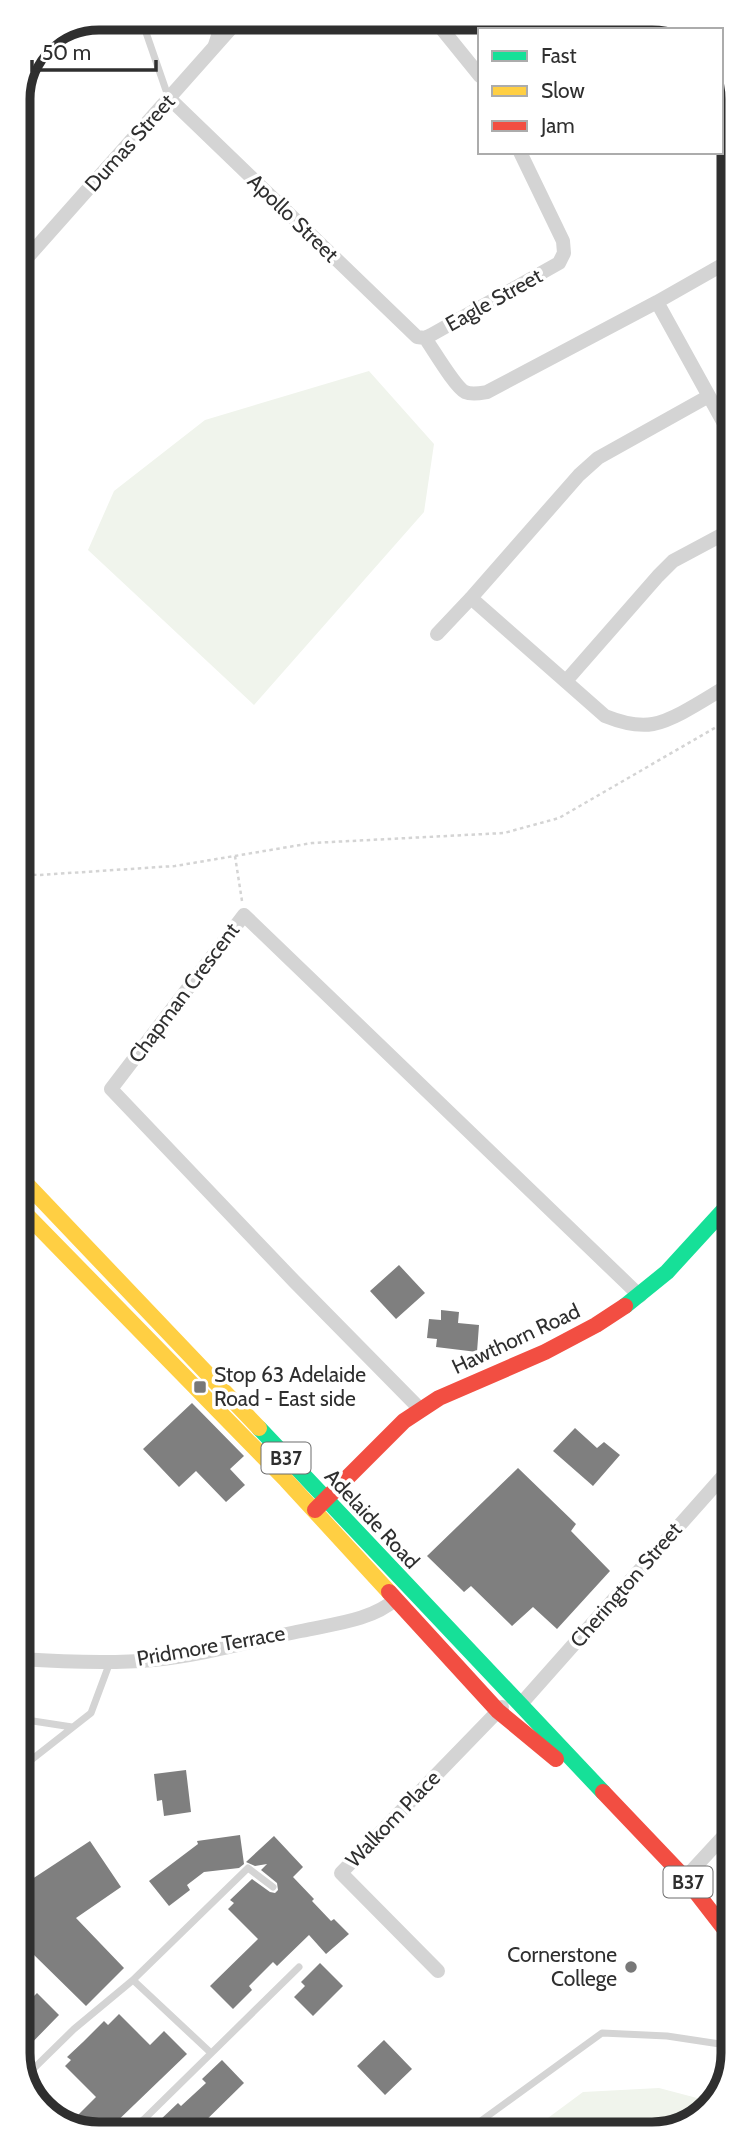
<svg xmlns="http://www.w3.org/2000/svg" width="751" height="2152" font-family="Cabin,sans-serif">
  <rect width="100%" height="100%" fill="#fff"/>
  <path fill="#f0f4ec" d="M369,371l65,73 -10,68 -170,193 -166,-155 26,-59 91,-71z
    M659,2088l57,15 -42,29h-145l54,-40z"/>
  <path fill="#7f7f7f" d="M399,1265l26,28 -29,26 -26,-28z
    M441,1310l18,2 -1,11 21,2 -2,27 -41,-5 1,-8 -10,-1 2,-19 12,1z
    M192,1403l52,53 -14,13 15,16 -19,17 -30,-31 -17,16 -36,-38z
    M575,1428l22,20 7,-6 16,13 -27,31 -40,-35z
    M518,1468l58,56 -5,7 39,40 -53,58 -24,-22 -21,19 -41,-40 -7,6 -37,-36z
    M186,1770l5,42 -27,4 -2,-16 -5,1 -3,-27z
    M240,1835l4,29 -5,4 -35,4 -17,13 3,5 -21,16 -20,-25 49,-37 -1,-3z
    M274,1836l29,31 -10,10 21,22 -2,2 19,20 3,-2 15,15 -23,20 -17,-19 -32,31 -4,-4 -24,24 3,4 -19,19 -23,-23 48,-47 -30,-30 6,-6 -4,-3 22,-21 18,13 5,1 3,-3 -1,-7 -16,-13 6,-6 -12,2 -9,-4z
    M90,1841l31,46 -45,31 48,50 -38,38 -54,-53 -12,8v-74z
    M320,1963l23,23 -30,30 -19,-19 11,-11 -4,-4z
    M37,1993l22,22 -39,40v-45z
    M119,2014l31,31 14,-14 23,23 -78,75 -4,-3 -9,8h-3l-18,-16 21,-21 -31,-31 6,-6 -4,-3 16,-15 21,-21 4,4z
    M384,2040l28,29 -27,26 -28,-29z
    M222,2060l22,23 -52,51h-22l-12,-12 20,-19 3,3 25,-23 -4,-4z"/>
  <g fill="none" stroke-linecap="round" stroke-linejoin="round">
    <path stroke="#d4d4d4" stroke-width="2.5" stroke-dasharray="3.5 3.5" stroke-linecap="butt" d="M235,856l7,45
      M19,874l20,1 136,-9 137,-23 192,-10 55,-15 173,-100"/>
    <path stroke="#d4d4d4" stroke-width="7" d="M141,18l28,81
      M211,46l9,-28
      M20,1719l52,8
      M20,1772l6,-8 65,-51 19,-51
      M133,1980l78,73
      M23,2079l51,-50 59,-49 115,-112 25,19
      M143,2120l15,14
      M472,2133l6,-10 124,-90 65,3 66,10
      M129,2134l170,-167"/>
    <path stroke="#d4d4d4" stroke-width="14" d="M433,18l47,58
      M551,30l16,-12
      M170,99l247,238 8,1 6,-3 128,-72 5,-10 -1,-12 -43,-89
      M18,268l222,-250
      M657,302l74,134
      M425,338c8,11 30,49 40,54 7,3 16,1 22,0l170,-90 74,-42
      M471,598l134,118c15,6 32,11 48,8 23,-4 58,-29 78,-40
      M437,634l34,-36 108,-123 19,-17 111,-62
      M566,681l92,-105 15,-15 58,-31
      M420,1409l-126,-128 -183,-192 133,-174 396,381
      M20,1659c45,3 89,5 133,1 50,-5 99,-19 148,-29 31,-7 70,-10 95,-32
      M520,1705l213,-240
      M685,1878l48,-52
      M438,1971l-97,-98 161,-166"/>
    <path stroke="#16e098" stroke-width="16" d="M625,1306l42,-34 65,-71
      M259,1428l344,364"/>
    <path stroke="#ffcf43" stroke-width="16" d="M19,1176l240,252
      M19,1207l267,273 103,112"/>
    <path stroke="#f24e42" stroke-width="16" d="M315,1510l89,-89 35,-23 106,-46 51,-27 29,-19
      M389,1592l109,119 58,48
      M603,1792l82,86 48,62"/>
  </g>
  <g fill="#787878" stroke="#fff" stroke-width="2.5">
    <rect x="193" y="1380" width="14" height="14" rx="3.5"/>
    <circle cx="631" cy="1967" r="7"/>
  </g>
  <g text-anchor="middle" stroke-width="7" stroke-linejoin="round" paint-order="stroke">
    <g fill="#fff" stroke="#6d6d6d" stroke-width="2">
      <rect x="261.5" y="1442.5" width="49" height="31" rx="5"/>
      <rect x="663.5" y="1866.5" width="49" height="31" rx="5"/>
    </g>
    <g font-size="19" font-weight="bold" fill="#2f2f2f">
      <text x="286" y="1465">B37</text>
      <text x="688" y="1889">B37</text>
    </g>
    <g font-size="21" fill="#2f2f2f" stroke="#fff">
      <text transform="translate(130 143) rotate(-48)" y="7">Dumas Street</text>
      <text transform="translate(293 218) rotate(44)" y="7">Apollo Street</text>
      <text transform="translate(494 300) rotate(-29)" y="7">Eagle Street</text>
      <text transform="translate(184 993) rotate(-53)" y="7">Chapman Crescent</text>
      <text transform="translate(516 1339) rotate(-25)" y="7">Hawthorn Road</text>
      <text transform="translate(372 1519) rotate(47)" y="7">Adelaide Road</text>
      <text transform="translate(626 1585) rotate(-49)" y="7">Cherington Street</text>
      <text transform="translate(211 1646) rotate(-10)" y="7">Pridmore Terrace</text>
      <text transform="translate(393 1819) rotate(-46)" y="7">Walkom Place</text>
    </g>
    <g font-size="21" fill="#2f2f2f" stroke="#fff" text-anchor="start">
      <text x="214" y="1382">Stop 63 Adelaide<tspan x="214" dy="24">Road - East side</tspan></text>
      <text x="617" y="1962" text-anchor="end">Cornerstone<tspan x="617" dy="24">College</tspan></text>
    </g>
  </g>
  <path d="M0 0H751V2152H0ZM99 30H652A69 69 0 0 1 721 99V2053A69 69 0 0 1 652 2122H99A69 69 0 0 1 30 2053V99A69 69 0 0 1 99 30Z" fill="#fff" fill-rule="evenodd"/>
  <path fill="none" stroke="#2f2f2f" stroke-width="9" d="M99 30H652A69 69 0 0 1 721 99V2053A69 69 0 0 1 652 2122H99A69 69 0 0 1 30 2053V99A69 69 0 0 1 99 30Z"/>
  <rect x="478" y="28" width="245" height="126" fill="#ffffff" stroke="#acacac" stroke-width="2"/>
  <rect x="492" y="51" width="35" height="10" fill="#16e098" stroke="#acacac" stroke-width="2"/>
  <text x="541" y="63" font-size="21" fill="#2f2f2f">Fast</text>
  <rect x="492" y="86" width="35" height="10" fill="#ffcf43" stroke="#acacac" stroke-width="2"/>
  <text x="541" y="98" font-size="21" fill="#2f2f2f">Slow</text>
  <rect x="492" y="121" width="35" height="10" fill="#f24e42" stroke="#acacac" stroke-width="2"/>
  <text x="541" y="133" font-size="21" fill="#2f2f2f">Jam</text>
  <path d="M32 60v10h124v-10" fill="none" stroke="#2f2f2f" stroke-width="3.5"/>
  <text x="42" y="60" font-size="21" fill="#2f2f2f" stroke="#ffffff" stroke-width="5" paint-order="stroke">50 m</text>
</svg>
